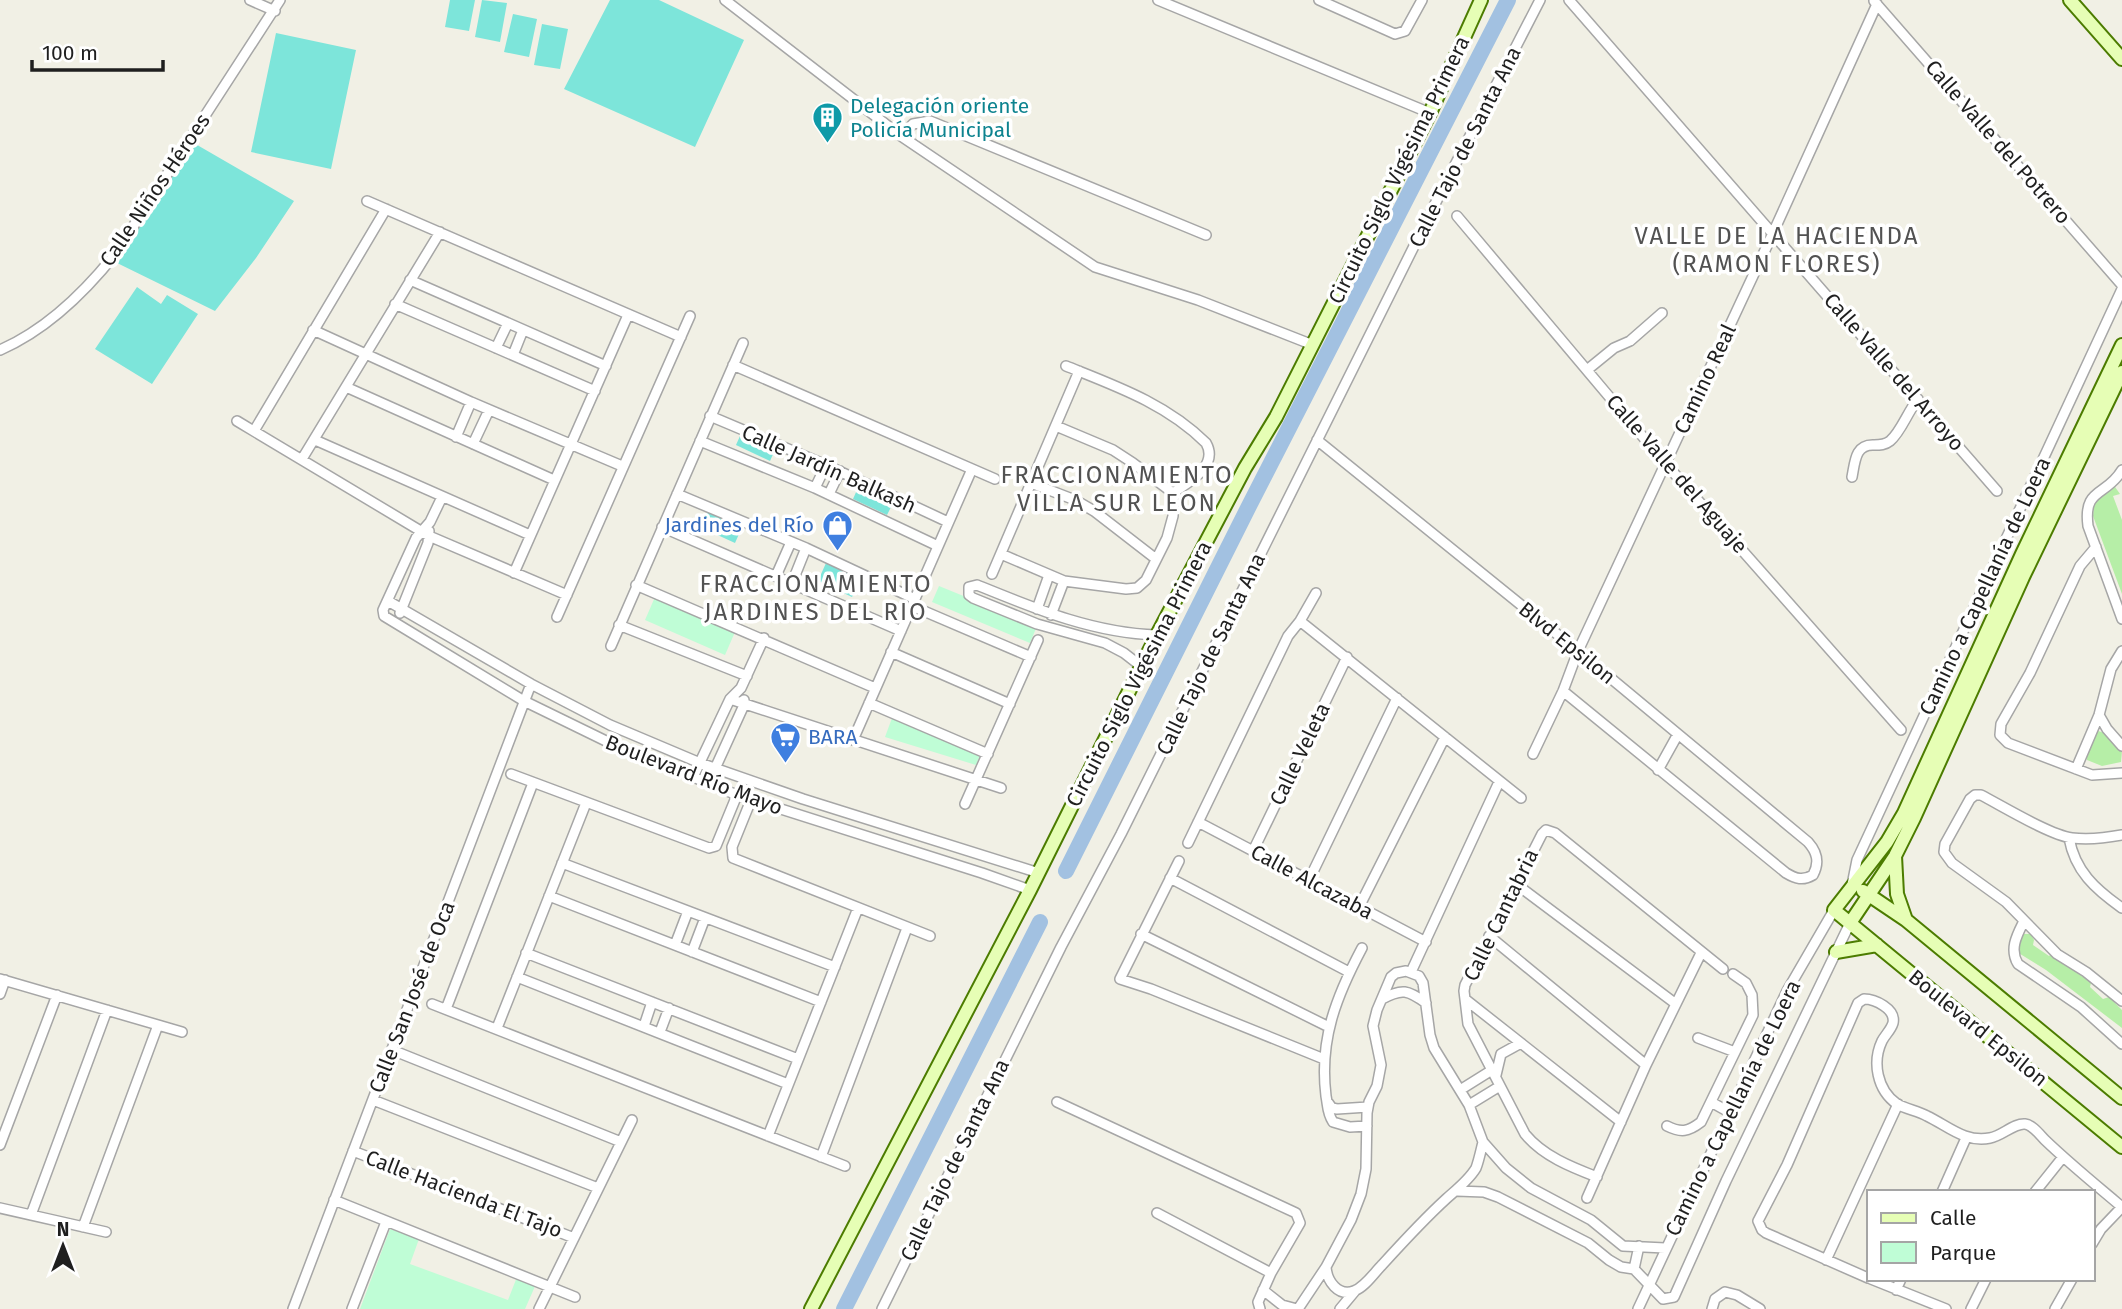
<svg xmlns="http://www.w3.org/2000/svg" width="2122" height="1309" font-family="'Fira Sans',sans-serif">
  <rect width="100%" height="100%" fill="#f1f0e5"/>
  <path fill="#b6eea7" d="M2113,484l7,10 -7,2 9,24v74l-29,-78 2,-21z
    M2098,731l10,3 14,17 -1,11 -19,4 -15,-6v-8z
    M2024,934h7l3,6 -1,5 16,11 3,-3 39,30 -1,4 13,12 6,-2 13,13v18l-76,-58 -29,-18 1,-11z"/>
  <path fill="#bffdd6" d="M939,586l98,40 -7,17 -98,-41z
    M655,597l80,35 -10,23 -80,-35z
    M892,718l88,37 -4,10 -91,-28z
    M390,1229l29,10 -9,25 98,36 9,-23 19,7 -11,25h-165z"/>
  <path fill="#7de5da" d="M450,0h25l-6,31 -24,-4z
    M482,0l25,3 -7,39 -25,-5z
    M610,0h49l85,40 -49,107 -131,-58z
    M513,14l24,5 -8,38 -25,-5z
    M542,24l26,5 -8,40 -26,-4z
    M276,33l80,17 -25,119 -80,-17z
    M192,142l102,59 -38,57 -41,53 -100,-49 40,-59z
    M137,287l24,17 6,-9 31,19 -46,70 -57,-35z
    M744,427l34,16 -8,18 -34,-16z
    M861,481l35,16 -9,18 -34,-16z
    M709,509l34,16 -8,18 -35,-16z
    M826,563l35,16 -9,18 -34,-16z"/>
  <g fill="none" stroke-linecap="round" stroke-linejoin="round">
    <path stroke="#a2c1e1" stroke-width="16" d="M1066,871l183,-365 259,-506
      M844,1309l196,-387"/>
    <defs>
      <path id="street" d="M250,0l25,11
        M725,0l176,136 194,131 103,33 115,45
        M1158,0l272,113
        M1319,0l76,34 10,-3 17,-31
        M1569,0l428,491
        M1874,1l248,284
        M901,136l12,-12 17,-3 276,114
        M367,201l314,136
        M1457,216l208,247 236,267
        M410,280l196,86
        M395,304l200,87
        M313,330l158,72 151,64
        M496,348l12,-25
        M0,350c46,-20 85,-58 116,-97l164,-253
        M513,355l10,-25
        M733,365l262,114
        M1587,370l27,-22 16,-7 32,-28
        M346,387l208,93
        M710,416l116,49 122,57
        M237,421l192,115 138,59
        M1056,426l57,24 20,13 40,30
        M254,431l132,-222
        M456,437l15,-35
        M315,440l215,95
        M1317,440l261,211 230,191c9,10 12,20 5,33 -10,6 -17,4 -27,-2l-223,-182
        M700,441l115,47 123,58
        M473,444l16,-34
        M302,459l138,-227
        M2122,470c-16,27 -39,17 -34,56l34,93
        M1852,477c3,-15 3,-33 22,-32 6,0 11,0 16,-4 11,-9 18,-30 28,-42
        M1031,483l44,17 19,11 62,48
        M815,488l11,-23
        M677,494l129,54 109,51
        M829,494l11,-23
        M442,497l-12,25 -14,16 -33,72 1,6 140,85 84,41 129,53 245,78 48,17
        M662,527l239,104
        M2096,547l-16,19 -50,107 -29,51 -1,11 8,8 84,32 30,-2
        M1001,554l63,27 62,8 11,-1 9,-8 21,-42 6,-22v-23c16,-11 46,-27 33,-50 -39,-39 -90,-57 -140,-77
        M514,573l114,-258
        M992,574l87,-203
        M776,576l15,-34
        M792,583l14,-35
        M636,585l239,103
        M388,601l143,83 79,41 90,38 103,36 236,74
        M912,606l119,51
        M1037,609l12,-34
        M400,613l28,-70 1,-12
        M1051,615l13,-34
        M557,617l133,-301
        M1300,621l221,177
        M619,625l128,51
        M611,646l132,-303
        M891,652l119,52
        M1142,667l-18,-14 -19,-10 -68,-19 -64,-26 -4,-3v-8l8,-2c59,24 116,48 180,50
        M730,699l271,89
        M869,703l119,51
        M2099,715l8,14 15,17
        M853,740l119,-271
        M1533,754l30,-63 15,-40 195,-418 104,-229
        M2076,769l23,-54 12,-46 11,-18
        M1658,770l20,-36
        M511,774l198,74 7,-2 21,-51
        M693,777l37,-78 11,-11 23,-50
        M708,784l36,-79v-5
        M751,800l-19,47 1,11 197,78
        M965,804l73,-164
        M1198,822l228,120
        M2122,835c-16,3 -33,5 -50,3 -22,-3 -68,-31 -91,-43h-6l-5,4 -25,45 -1,8 8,11 54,39 51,52 29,18 36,29
        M2069,838c6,33 26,51 53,70
        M1188,843l100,-207 12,-15 16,-28
        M1253,851l94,-194
        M1179,861l-59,118 31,10 173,70
        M562,863l273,104
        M1170,878l179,94
        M1309,880l88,-182
        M1516,884l160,120
        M1852,885l5,-25 265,-571
        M549,896l272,106
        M1359,907l86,-170
        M2024,921c-7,14 -15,28 -6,43l63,43 41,37
        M1141,934l188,93
        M1489,936l157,129
        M675,945l13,-34
        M1362,948c-26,49 -43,92 -36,148 2,10 1,17 7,26l17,5 17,-1
        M692,952l13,-34
        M526,953l272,106
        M1411,972l88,-190
        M517,977l271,107
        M0,979l182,53
        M0,994l5,-14
        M1382,999c20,-11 26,-9 44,4
        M1465,999l156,123
        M432,1004l413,162
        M446,1009l87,-226
        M644,1026l8,-24
        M497,1028l89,-225
        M660,1032l9,-24
        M1698,1038l37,14
        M392,1050l229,92
        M1496,1075l5,-21 20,-11
        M1460,1090l32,-20
        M373,1100l225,88
        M1327,1101l5,7 5,1 31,-2
        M1057,1102l239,111 4,10 -29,50 -13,29 2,7
        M1711,1102l18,10
        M1469,1105l31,-19
        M1667,1126c14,7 21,6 34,-4l52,-107 -1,-20 -6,-12 -13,-9
        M768,1136l90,-228
        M1483,1142c-2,8 -4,18 -7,26 -7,12 -20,22 -30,31 -23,21 -44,44 -64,66 -8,8 -17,22 -28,26 -16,6 -27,-10 -28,-24l25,-47 10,-26 5,-25 1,-56 2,-11 8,-16 4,-21 -8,-39 4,-16 14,-33 5,-4 10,-2 13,5 4,7 7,52 4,13 35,57 14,37 23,26 25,20 60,32 32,26 42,2
        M0,1145l57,-150
        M353,1151l221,87
        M821,1157l86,-229
        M1597,1177c-26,-10 -54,-21 -72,-43l-57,-110 -4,-33 1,-6 77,-151 4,-4 9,3 168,136
        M1457,1191l27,1 14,5 90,46 21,17 12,7 13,2 29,30 11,-2 52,-116 124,-258
        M1942,1192l24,-54
        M2035,1192l28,-35
        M1587,1198l59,-133 55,-112
        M334,1200l241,97
        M0,1208l106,24
        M1157,1213l114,60
        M31,1215l76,-205
        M83,1227l75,-202
        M2092,1244l9,-15 21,-22
        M1826,1260l72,-156
        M1634,1269l5,-23
        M1868,1278l-102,-45 -4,-3 -4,-9 29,-56 71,-162 6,-4c11,0 32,10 29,24 -2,7 -8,12 -11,18 -10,21 -5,49 15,63 9,5 21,7 30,12 21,10 38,27 63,22 12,-2 24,-15 35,-14 8,1 15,11 20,16 25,24 51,45 77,67
        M1871,1279l75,30
        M1263,1290l19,15 15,4
        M1896,1290l5,-11
        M293,1309l238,-625
        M352,1309l34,-87
        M539,1309l93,-189
        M882,1309l179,-362 60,-113 318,-638 101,-196
        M1298,1309l28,-42
        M1340,1309l15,-18
        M1638,1309l149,-318 47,-81
        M1712,1309l3,-10 10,-7 12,3 23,14
        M1971,1309l15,-30
        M2055,1309l17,-30"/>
      <path id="secondary" d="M2070,0l52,59
        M2122,345l-100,209 -118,259 -17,29 -53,68 288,237
        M1895,856l2,38 9,26
        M1863,891l43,29 216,178
        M1850,923l45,-67 19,-38 109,-241 99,-205
        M1836,952l41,-7
        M811,1309l219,-419 127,-255 88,-167 31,-51 154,-304 51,-113"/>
    </defs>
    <use href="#street" stroke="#a6a6a6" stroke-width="12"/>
    <use href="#secondary" stroke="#4c7c00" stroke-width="16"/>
    <use href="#street" stroke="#fff" stroke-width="9"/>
    <use href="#secondary" stroke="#e6feb5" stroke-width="12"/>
  </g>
  <defs>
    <symbol id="building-pin" viewBox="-11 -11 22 30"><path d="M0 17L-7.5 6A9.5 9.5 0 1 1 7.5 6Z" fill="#0f9aa8" stroke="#fff"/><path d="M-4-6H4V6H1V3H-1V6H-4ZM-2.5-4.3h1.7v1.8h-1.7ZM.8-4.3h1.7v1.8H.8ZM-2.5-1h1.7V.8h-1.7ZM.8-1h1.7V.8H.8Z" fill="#fff"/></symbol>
    <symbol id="shop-pin" viewBox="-11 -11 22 30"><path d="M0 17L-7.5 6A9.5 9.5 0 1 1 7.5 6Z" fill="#3f7fe0" stroke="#fff"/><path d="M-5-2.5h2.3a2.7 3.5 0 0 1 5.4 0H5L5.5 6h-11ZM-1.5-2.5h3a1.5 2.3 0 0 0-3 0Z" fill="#fff"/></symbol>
    <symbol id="supermarket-pin" viewBox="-11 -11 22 30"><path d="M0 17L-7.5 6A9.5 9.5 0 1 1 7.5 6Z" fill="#3f7fe0" stroke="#fff"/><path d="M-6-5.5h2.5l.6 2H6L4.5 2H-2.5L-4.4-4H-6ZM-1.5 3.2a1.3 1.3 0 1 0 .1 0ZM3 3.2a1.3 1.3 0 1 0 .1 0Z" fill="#fff"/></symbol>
  </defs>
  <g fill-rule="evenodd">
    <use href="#building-pin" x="810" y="100" width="35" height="47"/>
    <use href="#shop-pin" x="820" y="508" width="35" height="47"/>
    <use href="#supermarket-pin" x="768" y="720" width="35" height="47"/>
  </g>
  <g text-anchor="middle" stroke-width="7" stroke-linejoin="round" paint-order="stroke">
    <g font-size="21" fill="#0d838f" stroke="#fff" text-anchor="start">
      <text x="850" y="113">Delegación oriente<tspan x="850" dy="24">Policía Municipal</tspan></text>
    </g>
    <g font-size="21" fill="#1f1f1f" stroke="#fff">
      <text transform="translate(1998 142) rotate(49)" y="7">Calle Valle del Potrero</text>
      <text transform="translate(1465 147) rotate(-63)" y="7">Calle Tajo de Santa Ana</text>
      <text transform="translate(1399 170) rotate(-64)" y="7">Circuito Siglo Vigésima Primera</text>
      <text transform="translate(155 190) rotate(-56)" y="7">Calle Niños Héroes</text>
      <text transform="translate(1894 372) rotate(49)" y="7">Calle Valle del Arroyo</text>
      <text transform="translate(1705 379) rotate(-65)" y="7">Camino Real</text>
      <text transform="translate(829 469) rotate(24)" y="7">Calle Jardín Balkash</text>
      <text transform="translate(1677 474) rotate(49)" y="7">Calle Valle del Aguaje</text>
      <text transform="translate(1985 586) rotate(-65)" y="7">Camino a Capellanía de Loera</text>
      <text transform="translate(1567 643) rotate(39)" y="7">Blvd Epsilon</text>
      <text transform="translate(1211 654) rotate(-64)" y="7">Calle Tajo de Santa Ana</text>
      <text transform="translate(1139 674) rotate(-63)" y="7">Circuito Siglo Vigésima Primera</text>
      <text transform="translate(1300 754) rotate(-64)" y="7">Calle Veleta</text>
      <text transform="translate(694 775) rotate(21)" y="7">Boulevard Río Mayo</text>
      <text transform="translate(1312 882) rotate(28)" y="7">Calle Alcazaba</text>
      <text transform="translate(1501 915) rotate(-64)" y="7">Calle Cantabria</text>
      <text transform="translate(412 997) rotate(-69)" y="7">Calle San José de Oca</text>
      <text transform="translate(1978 1028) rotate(39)" y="7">Boulevard Epsilon</text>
      <text transform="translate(1733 1108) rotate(-64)" y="7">Camino a Capellanía de Loera</text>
      <text transform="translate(955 1160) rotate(-64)" y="7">Calle Tajo de Santa Ana</text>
      <text transform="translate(464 1194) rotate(21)" y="7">Calle Hacienda El Tajo</text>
    </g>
    <g font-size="21" fill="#366cbe" stroke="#fff" text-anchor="end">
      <text x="814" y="532">Jardines del Río</text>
      <text x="808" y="744" text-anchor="start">BARA</text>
    </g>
    <g font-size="24" letter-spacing="2" fill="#525252" stroke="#fff">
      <text x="1777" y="244">VALLE DE LA HACIENDA<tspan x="1777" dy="28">(RAMON FLORES)</tspan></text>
      <text x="1117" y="483">FRACCIONAMIENTO<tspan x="1117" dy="28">VILLA SUR LEON</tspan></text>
      <text x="816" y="592">FRACCIONAMIENTO<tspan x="816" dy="28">JARDINES DEL RIO</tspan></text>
    </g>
  </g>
  <rect x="1867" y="1190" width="228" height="91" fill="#ffffff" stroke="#a5a5a5" stroke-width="2"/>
  <rect x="1881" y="1213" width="35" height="10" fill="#e6feb5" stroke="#a5a5a5" stroke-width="2"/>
  <text x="1930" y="1225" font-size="21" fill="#1f1f1f">Calle</text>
  <rect x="1881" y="1242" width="35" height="21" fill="#bffdd6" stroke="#a5a5a5" stroke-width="2"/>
  <text x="1930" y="1260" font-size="21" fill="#1f1f1f">Parque</text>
  <g transform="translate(63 1246)" stroke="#ffffff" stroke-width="5" paint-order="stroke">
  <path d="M0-5L12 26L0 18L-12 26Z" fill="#1f1f1f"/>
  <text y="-10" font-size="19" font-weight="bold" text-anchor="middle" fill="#1f1f1f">N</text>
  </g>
  <path d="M32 60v10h131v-10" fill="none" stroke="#1f1f1f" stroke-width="3.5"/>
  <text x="42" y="60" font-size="21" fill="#1f1f1f" stroke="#ffffff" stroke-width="5" paint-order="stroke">100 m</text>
</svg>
